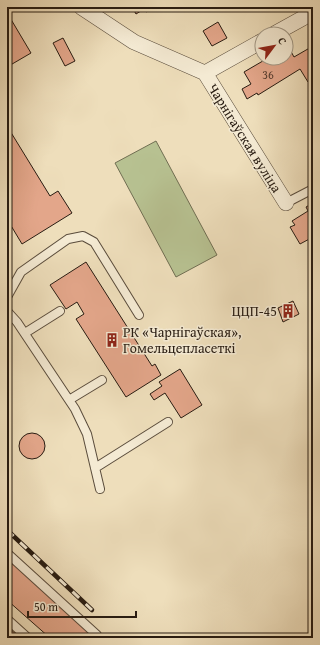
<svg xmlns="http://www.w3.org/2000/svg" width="320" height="645" font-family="'Gentium Book Plus',serif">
  <rect width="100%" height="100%" fill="#eedebb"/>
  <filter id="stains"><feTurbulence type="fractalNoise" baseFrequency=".005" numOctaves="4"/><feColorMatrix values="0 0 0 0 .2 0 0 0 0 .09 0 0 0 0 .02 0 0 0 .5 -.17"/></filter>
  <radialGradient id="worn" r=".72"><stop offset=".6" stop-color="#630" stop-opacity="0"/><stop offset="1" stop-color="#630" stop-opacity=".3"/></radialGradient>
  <path fill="#b7c191" stroke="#706e52" d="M156,141l61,114 -41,22 -61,-114z"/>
  <path fill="#e3a68a" stroke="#281c12" d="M132,7h22l-8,5 -2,-3 -8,5z
    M9,16l22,37 -24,14v-50z
    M218,22l9,16 -15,8 -9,-15z
    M63,38l12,23 -10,5 -12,-23z
    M288,46l6,11 19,-11v33l-5,3 -8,-13 -42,26 -1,-2 -10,6 -5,-10 9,-5 -7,-12 24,-14h18v-11z
    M7,126l43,70 8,-5 14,22 -50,31 -15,-25z
    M313,203v34l-13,7 -10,-17 5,-2 -3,-4 16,-10 -2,-4z
    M86,262l66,104 3,-2 6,11 -35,22 -50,-78 8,-5 -7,-12 -11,7 -16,-24z
    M293,301l6,13 -16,8 -5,-14z
    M180,369l22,36 -21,13 -16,-25 -11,7 -4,-6 12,-8 -3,-4z
    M19 446a13 13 0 1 1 26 0a13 13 0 1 1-26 0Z
    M7,557l87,78 -3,3h-41l-43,-38z
    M7,626l13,12h-13z"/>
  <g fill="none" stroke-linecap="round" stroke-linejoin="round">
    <defs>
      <path id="service" d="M286,203l27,-14
        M7,297l14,-25 47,-33 15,-3 11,6 45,73
        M7,311l10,11 58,87 12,25 13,55
        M25,333l35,-22
        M69,400l33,-20
        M95,468l73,-46
        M7,553l90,82 1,3
        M7,619l21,19"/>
      <path id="minor" d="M81,7l53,35 71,31 81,130
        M274,34l29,-16
        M205,73l57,-32"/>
    </defs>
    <use href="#service" stroke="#5a4c3c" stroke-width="10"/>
    <use href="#minor" stroke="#5a4c3c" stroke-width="16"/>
    <use href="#service" stroke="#f4ead3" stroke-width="8"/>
    <use href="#minor" stroke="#f4ead3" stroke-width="15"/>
    <defs>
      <path id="rail" d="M7,530l85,80"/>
    </defs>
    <use href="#rail" stroke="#281c12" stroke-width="4.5"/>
    <use href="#rail" stroke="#f4ead3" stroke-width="3" stroke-dasharray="9" stroke-linecap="butt"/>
  </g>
  <defs>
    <symbol id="building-bare" viewBox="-9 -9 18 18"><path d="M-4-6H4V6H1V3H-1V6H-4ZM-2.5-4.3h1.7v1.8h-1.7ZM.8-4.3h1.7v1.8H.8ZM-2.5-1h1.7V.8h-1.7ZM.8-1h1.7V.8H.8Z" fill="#8f2418" stroke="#f4ead3" stroke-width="2.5" paint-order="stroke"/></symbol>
  </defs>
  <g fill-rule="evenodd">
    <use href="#building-bare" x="278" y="301" width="20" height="20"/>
    <use href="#building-bare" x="102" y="330" width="20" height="20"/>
  </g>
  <g text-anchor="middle" stroke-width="3" stroke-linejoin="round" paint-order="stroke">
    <g font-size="12" fill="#573e30">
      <text x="268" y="79">36</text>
    </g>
    <g font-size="14" fill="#281c12" stroke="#f4ead3">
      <text transform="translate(245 138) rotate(58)" y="5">Чарнігаўская вуліца</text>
    </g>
    <g font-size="14" fill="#281c12" stroke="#f4ead3" text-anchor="end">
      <text x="277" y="316">ЦЦП-45</text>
      <text x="123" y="337" text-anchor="start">РК «Чарнігаўская»,<tspan x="123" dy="16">Гомельцепласеткі</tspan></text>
    </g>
  </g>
  <rect width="320" height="645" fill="none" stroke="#eedebb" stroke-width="24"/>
  <rect x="8" y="8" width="304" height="629" fill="none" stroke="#281c12" stroke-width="2"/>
  <rect x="12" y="12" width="296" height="621" fill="none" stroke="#281c12"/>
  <g transform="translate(274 46) rotate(58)"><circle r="19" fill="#f4ead3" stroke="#a29886"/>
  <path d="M0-3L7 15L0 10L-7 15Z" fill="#8f2418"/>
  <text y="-6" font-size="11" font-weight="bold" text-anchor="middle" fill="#281c12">С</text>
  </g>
  <path d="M28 611v6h108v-6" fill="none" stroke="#281c12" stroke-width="2"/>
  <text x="34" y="611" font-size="12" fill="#281c12" stroke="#f4ead3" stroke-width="3" paint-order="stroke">50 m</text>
  <rect width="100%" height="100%" filter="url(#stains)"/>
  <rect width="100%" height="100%" fill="url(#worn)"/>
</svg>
